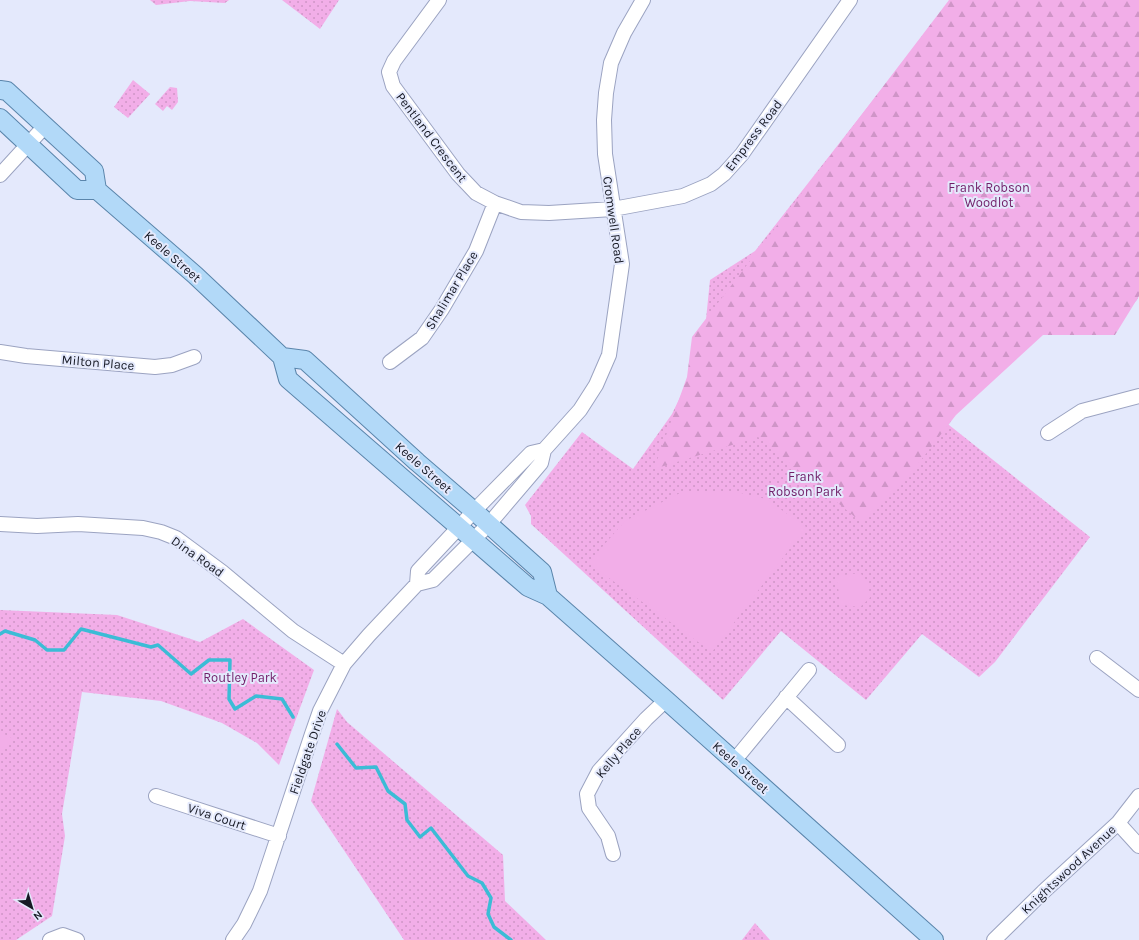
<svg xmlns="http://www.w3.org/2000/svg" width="1139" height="940" font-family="Karla,sans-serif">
  <defs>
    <pattern id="grass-dots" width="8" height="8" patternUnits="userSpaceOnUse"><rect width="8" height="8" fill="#f2aee8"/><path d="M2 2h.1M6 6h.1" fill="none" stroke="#cf95c7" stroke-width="1.8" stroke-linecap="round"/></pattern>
    <pattern id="forest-firs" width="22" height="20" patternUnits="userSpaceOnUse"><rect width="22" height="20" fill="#f2aee8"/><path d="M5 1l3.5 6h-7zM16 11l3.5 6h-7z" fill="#cf95c7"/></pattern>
  </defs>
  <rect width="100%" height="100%" fill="#e4e9fc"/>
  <path fill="url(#grass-dots)" d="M150,0h79l-4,3 -35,-2 -34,4z
    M282,0h57l-19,29z
    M1139,0v295l-2,5 -33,33h-78l-87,84 151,120 -95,125 -16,15 -57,-43 -56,66 -85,-69 -58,69 -192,-176v-8l-6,-11 57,-73 51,37 39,-55 31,-65 7,-69 45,-29 194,-248z
    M133,80l17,14 -22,24 -14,-11z
    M170,87l7,1 1,14 -6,8 -5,-4 -4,5 -8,-7z
    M0,610l117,5 83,27 43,-23 71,51 -35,95 -22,-22 -35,-20 -61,-22 -79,-9 -20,122 3,22 -13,80 -36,24h-16z
    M337,709l10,13 156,133 2,46 41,39h-142l-93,-139z
    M755,923l15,17h-28z"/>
  <path fill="url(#forest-firs)" d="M949,0h190v296l-24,39h-72l-87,80 -56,72 -39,35 -103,-85 -104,32 33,-92 5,-40z"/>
  <path fill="#f2aee8" d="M680,493h61l25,6 40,28 -94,125 -124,-89 37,-42z
    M860,573c8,7 9,14 10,25l-10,9 -19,-2 -5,-29z
    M0,732l12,6 -12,13z"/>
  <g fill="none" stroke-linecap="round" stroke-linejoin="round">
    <path stroke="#3bbcd6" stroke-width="3.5" d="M0,634l5,-3 30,9 12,10h17l17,-21 70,18 7,-2 33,29 18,-14h21l-1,39 6,10 21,-13 26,3 11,18
      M337,744l19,24 20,-1 12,24 17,13 2,16 13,17 11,-9 37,48 14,7 9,15 -3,16 6,13 17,13"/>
    <defs>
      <path id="minor" d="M439,0l-45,61 -5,11 4,14 65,88 18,19 19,10 26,9 28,1 64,-4 70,-13 28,-12 13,-10 18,-20 108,-154
        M0,175l45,-49
        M0,352l26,4 129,11 17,-2 22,-8
        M390,362l32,-24 20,-29 34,-58 19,-48
        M1048,433l34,-22 57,-15
        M0,524l37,2 41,-2 65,4 18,4 15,6 46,34 71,59 51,33
        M417,584l1,-13 56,-60 57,-58 13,-3
        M1097,658l42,32
        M786,697l52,48
        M734,761l75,-91
        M156,796l123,40
        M1118,823l21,23
        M613,854l-5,-18 -19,-28 -2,-14 12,-23 47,-52 20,-19
        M50,940l13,-5 14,5
        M233,940l11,-16 16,-33 52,-157 8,-23 24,-47 25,-29 48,-51 16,-4 56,-56 52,-61 3,-13 36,-40 16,-25 13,-30 13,-91 -17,-110 -1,-34 2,-27 5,-30 13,-30 19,-33
        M994,940l49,-48 75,-69 21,-27"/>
      <path id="major" d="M0,90l7,1 87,80 3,19 98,85 87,82 6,22 240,208 20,9 118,104 268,240
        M0,118l77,72h20
        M282,357l23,3 112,102 57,49 68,61 6,24"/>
    </defs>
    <use href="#minor" stroke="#9ba3c1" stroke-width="16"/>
    <use href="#major" stroke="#5a85ab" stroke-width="20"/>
    <use href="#minor" stroke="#fff" stroke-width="14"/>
    <use href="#major" stroke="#b2d9f8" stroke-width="18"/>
  </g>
  <g text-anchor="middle" stroke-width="4" stroke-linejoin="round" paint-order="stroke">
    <g font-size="13" fill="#171a25" stroke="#e4e9fc">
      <text transform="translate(753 135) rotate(-53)" y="5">Empress Road</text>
      <text transform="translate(432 137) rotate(53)" y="5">Pentland Crescent</text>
      <text transform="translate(614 220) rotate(82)" y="5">Cromwell Road</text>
      <text transform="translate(173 256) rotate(41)" y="5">Keele Street</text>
      <text transform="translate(451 290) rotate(-59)" y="5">Shalimar Place</text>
      <text transform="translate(98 362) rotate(5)" y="5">Milton Place</text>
      <text transform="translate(424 467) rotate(41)" y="5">Keele Street</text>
      <text transform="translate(198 556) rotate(35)" y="5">Dina Road</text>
      <text transform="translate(307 752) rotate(-71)" y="5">Fieldgate Drive</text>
      <text transform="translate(618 752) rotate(-50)" y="5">Kelly Place</text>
      <text transform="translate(741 767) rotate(42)" y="5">Keele Street</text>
      <text transform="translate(217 816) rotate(18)" y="5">Viva Court</text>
      <text transform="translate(1068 869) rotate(-43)" y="5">Knightswood Avenue</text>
    </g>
    <g font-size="13" fill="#711f69" stroke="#e4e9fc">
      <text x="989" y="192">Frank Robson<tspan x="989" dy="15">Woodlot</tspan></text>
      <text x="805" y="481">Frank<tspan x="805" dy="15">Robson Park</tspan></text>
      <text x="240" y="682">Routley Park</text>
    </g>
  </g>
  <g transform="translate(32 908) rotate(142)" stroke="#e4e9fc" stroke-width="3" paint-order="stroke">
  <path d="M0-3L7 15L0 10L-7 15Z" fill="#171a25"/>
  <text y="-6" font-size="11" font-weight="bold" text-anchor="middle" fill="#171a25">N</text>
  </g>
</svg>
